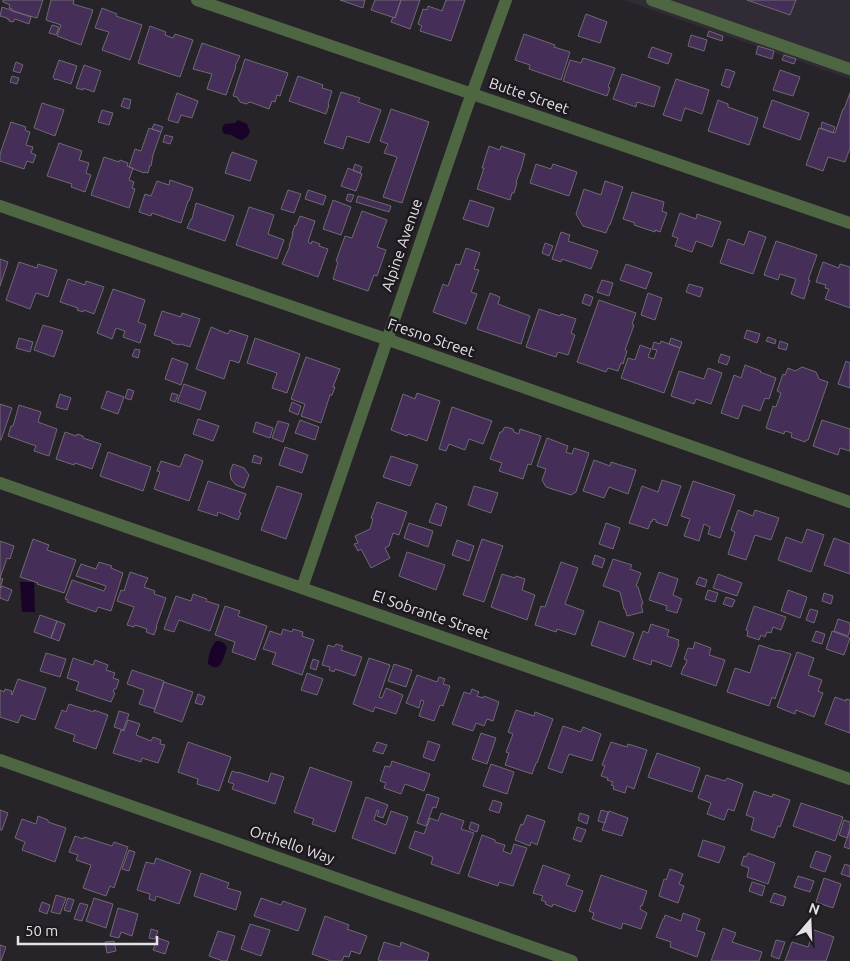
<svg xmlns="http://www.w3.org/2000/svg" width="850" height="961" font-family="Ubuntu,sans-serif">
  <rect width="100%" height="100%" fill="#262329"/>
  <path fill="#312b36" d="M623,0h227v79z"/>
  <path fill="#1a0329" d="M238,120l9,4 3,8 -3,5 -5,3c-6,-1 -6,-3 -11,-5 -3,-1 -5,0 -8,-2l-1,-4 2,-5 11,-1z
    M20,582h14l1,30h-13z
    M216,641c6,0 9,1 11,7 -4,11 -6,26 -19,16 0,-7 3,-18 8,-23z"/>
  <path fill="#452e57" stroke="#6e6a71" d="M3,0h40l-6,18 -25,-7v-2l-3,-1 1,-3 -7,-3z
    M51,0h23l-1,4 20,6 -12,35 -24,-9 4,-11 -15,-5z
    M340,0h25l-2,8z
    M375,0h26l-6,18 -24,-8z
    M401,0h19l-10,29 -19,-7 2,-5 2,1z
    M446,0h19l-14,41 -31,-10 2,-5 -4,-2 5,-15 4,1 1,-4 14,5z
    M747,0h49l-6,15z
    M2,7l29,10 -2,7 -14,-5 -2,3 -4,-1v-2h-2v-1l-7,-2z
    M102,8l15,6 -1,2 26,9 -12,35 -28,-10 7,-18 -14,-4z
    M586,14l21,8 -7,21 -22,-7z
    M52,25l7,2 -3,8 -7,-2z
    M150,26l16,6 -1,3 8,3 2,-4 18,6 -13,37 -42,-14z
    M709,31l14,5 -1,5 -15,-5z
    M524,34l31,11 -1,2 16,5 -9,28 -32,-11 1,-4 -15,-5z
    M691,35l16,5 -3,11 -16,-5z
    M202,43l38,13 -5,10 1,1 -10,28 -19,-6 5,-15 -19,-5z
    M758,46l16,5 -2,8 -16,-5z
    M652,47l20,7 -4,10 -20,-7z
    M784,55l12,4 -2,5 -12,-4z
    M583,58l32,10 -7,19 2,1 -3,8 -44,-15 7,-21 11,3z
    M245,59l43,14 -8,23 -3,-1 -2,7 -3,-1 -3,8 -19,-7 -4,2 -6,-2 -3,-5 -4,-1z
    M59,60l18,6 -6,18 -15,-5 -1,1 -2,-3z
    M16,62l7,3 -3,8 -7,-2z
    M84,65l17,6 -7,21 -11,-4v2l-7,-2z
    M726,69l9,3 -6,16 -8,-3z
    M780,70l20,7 -7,19 -20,-6z
    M622,74l38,13 -6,20 -17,-5 -1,5 -23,-8z
    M12,76l7,2 -2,6 -7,-2z
    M298,76l25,9 -1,3 10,3 -4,13 1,1 -3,9 -37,-13z
    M676,79l33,11 -7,24 -17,-6 -4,13 -18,-6z
    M341,92l19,6 -2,4 23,8 -12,33 -22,-7 -4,13 -19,-6z
    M177,93l21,8 -6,17 -11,-3 -3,8 -10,-3z
    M850,93v55l-5,14 -17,-5 -5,14 -17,-6 13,-37 16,5 8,-24h1z
    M124,98l7,2 -2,9 -8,-3z
    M718,100l10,4v3l30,11 -9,27 -41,-14z
    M772,100l37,13 -9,27 -37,-13z
    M42,103l22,7 -9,26 -21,-8z
    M391,109l38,13 -27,81 -19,-6 14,-40 -13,-4 4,-9 -8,-3z
    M102,110l11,3 -4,12 -11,-3z
    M11,122l15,5 -1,3 5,2 -4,13 7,2 -2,6 5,2 -3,8 -6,-2 -3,8 -24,-8v-7z
    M822,122l13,5 -2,6 -12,-5z
    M154,124l9,3 -2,5 -9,-3z
    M149,128l12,4 -8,23 -2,11 -1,-1 -2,8 -4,-1v1l-15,-6 6,-18 6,2z
    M165,135l8,2 -3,7 -7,-2z
    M59,143l23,8 -3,9 10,3 -3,10 5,2 -6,17 -14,-5 1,-3 -25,-8z
    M489,146l11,4 1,-4 24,8 -4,15 -5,13 1,1 -3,10h-2l-2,7 -33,-11 7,-21h-2z
    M232,152l25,9 -7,20 -25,-8 6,-19h1z
    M104,157l15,5 1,-2 8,3 -1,3 6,2 -4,12 5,2 -2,6 3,1 -6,19 -38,-13z
    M355,164l7,3 -2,6 -7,-3z
    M536,164l15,5 2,-5 24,8 -8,24 -39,-13z
    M348,168l14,6 -6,17 -15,-5z
    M170,180l23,8 -4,13h-1l-7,22 -29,-10 -1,3 -12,-4 6,-18 6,2 6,-15 12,4z
    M605,181l18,6 -13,38h-1l-3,8 -23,-7 -7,-12 8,-25 17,6z
    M288,190l13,4 -7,19 -13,-4z
    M308,190l18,6 -3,9 -18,-6z
    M632,192l32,10 -2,9 5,2 -7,19 -5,-2v2l-21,-7 1,-2 -12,-4z
    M348,194l6,1 -3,7 -5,-2z
    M358,196l33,10 -2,6 -33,-10z
    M333,200l18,7 -10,28 -18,-6z
    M470,200l24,8 -6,19 -25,-8z
    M196,203l38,13 -9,25 -38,-13 4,-9h1z
    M249,207l25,8 -6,19 16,6 -7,19 -41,-14z
    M362,211l25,9 -10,27 9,3 -9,26 -3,-1 -6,16 -35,-12 5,-17 -2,-1 9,-25 7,2z
    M680,213l16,6 1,-5 24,8 -9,25 -16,-6 -4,11 -17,-6 3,-8 -6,-2z
    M300,216l15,5 -7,21 3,2 1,-3 8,3 -1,2 9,3 -10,28 -36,-13 8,-18h-1l4,-12h-1l3,-9 1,1z
    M749,231l17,6 -13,37 -33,-11 8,-24 16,6z
    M561,232l9,3 -2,6 30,10 -7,18 -29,-10 -1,3 -9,-3z
    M776,241l41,14 -9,25h2l-6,19 -13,-5 5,-15 -16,-5 -2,6 -14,-5z
    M545,243l8,3 -4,10 -7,-3z
    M466,248l14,5 -6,16 5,1 -8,22 6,2 -11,30 -33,-12 10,-28 5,2 8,-22 4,1z
    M0,259l8,3 -8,24z
    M19,262l18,6 1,-4 19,6 -9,27 -12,-4 -6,16 -24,-9z
    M823,262l16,6 1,-4 10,3v41l-25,-9 4,-10 -4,-1 1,-3 -10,-3z
    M626,264l26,9 -6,16 -26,-9z
    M68,279l17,6 1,-4 18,6 -10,27 -10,-4 -1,2 -6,-2 1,-2 -18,-6z
    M602,280l11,3 -4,13 -12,-4z
    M689,284l14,4 -3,9 -14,-5z
    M113,289l32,11 -7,22 8,3 -6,18 -17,-6 2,-6 -9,-3 -4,11 -15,-6z
    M490,293l10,4 -2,7 32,12 -9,28 -44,-15z
    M648,293l14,5 -7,22 -14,-5z
    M585,294l8,3 -3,9 -8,-3z
    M599,300l37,13 -4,11 2,1 -9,25 2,1 -4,13 -2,-1 -3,8 -10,-3 -2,4 -29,-10z
    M539,309l21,7 1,-2 15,5 -5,14 4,2 -7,20 -10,-3 -2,5 -30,-10z
    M162,311l19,6 1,-4 18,6 -10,28 -10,-3 -1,1 -7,-2v-2l-18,-6z
    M43,325l20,6 -9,26 -20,-7z
    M211,327l17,7 2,-4 18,6 -9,27 -9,-3 -6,19 -28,-10z
    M747,330l13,4 -3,9 -13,-5z
    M768,337l8,3 -1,4 -9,-3z
    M19,338l14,4 -3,10 -14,-4z
    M255,338l45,16 -13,39 -15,-5 5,-15 -30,-10z
    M671,338l11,4 -2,6 -11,-4z
    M661,341l19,7 -16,45 -43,-15 7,-20 7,2 5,-15 11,4 -3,8 6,2 3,-9 -5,-1 2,-7 6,2z
    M780,341l8,3 -2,6 -8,-2z
    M135,349l5,1 -2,8 -6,-2z
    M721,354l9,3 -3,8 -9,-3z
    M306,357l34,12 -7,18h2l-3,8h-2l-9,28 -20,-7 4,-12 -14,-5z
    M172,358l16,6 -7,21 -16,-6z
    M846,361l4,2v25l-12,-4z
    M745,365l16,6 -1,1 16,6 -7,21 -4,-1 -5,13 -17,-6 -5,14 -17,-6 13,-38 7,3z
    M802,367l14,5 3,7 9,3 -20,58h-2l-1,2 -14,-5 1,-4 -7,-2 -1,3 -18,-6 7,-22 3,1 5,-14 -4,-2 6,-17 2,1 3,-7 7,3z
    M708,368l14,5 -11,31 -15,-5 -2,5 -23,-8 8,-25 25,8z
    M184,384l22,8 -6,18 -23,-8z
    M128,389l6,2 -3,9 -6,-2z
    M107,391l17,6 -6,17 -17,-6z
    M172,393l6,2 -3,7 -5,-2z
    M417,393l23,8 -13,40 -19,-7 -1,2 -16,-6 12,-36 12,5z
    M60,394l11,4 -4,12 -11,-3z
    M292,402l9,4 -3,9 -9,-4z
    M0,404l12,4 -11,32h-1z
    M19,405l22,7 -3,10 19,7 -8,27 -15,-5 2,-5 -28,-10 3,-10h2z
    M452,407l40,14 -9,23 -14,-5 -4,11 -16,-6 -3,7 -7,-2z
    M198,419l21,7 -6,15 -20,-7z
    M300,420l19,7 -4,13 -20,-7z
    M822,420l28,9v22l-10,-3 -2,7 -25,-9z
    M278,421l11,3 -6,18 -11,-4z
    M256,422l17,6 -3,10 -17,-6z
    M506,427l7,2 1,3 5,2 1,-5 21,7 -10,29 -3,-1 -5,15 -24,-8 3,-8 -12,-4 10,-27h2l2,-4z
    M65,432l11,4 1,-2 6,2v2l18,6 -9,25 -17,-6 -1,2 -18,-6z
    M547,438l21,8 -2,6 6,2 2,-6 15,5 -13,39 -5,3 -25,-8 -4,-7 4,-11 -9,-3z
    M285,447l23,8 -6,18 -23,-8z
    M108,452l43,15 -8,24 -43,-15z
    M185,454l18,7 -14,40 -35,-12 6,-17 -3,-1 4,-10 19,6z
    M254,455l8,3 -2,6 -8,-2z
    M391,456l27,9 -8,21 -27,-9z
    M594,460l16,6 1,-4 25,8 -8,24 -19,-7 -5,11 -21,-7z
    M233,464l11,4 5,7 -5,13 -8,-3 -5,-6 -1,-7z
    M662,480l19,6 -14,40 -11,-4v-2l-3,-1 -1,3 -1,-1 -3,8 -19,-6 13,-37 16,6z
    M208,481l38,13 -7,18 2,1 -3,7 -20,-8 -1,4 -19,-6z
    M693,481l42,14 -15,43 -12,-4 2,-7 -6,-3 -5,17 -15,-5 6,-17 -9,-3z
    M277,486l25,8 -16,45 -25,-9z
    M474,486l24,7 -7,20 -23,-8z
    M377,502l30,10 -8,23 -6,-2 -4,13 -4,2 5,10 -19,10 -10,-19 -3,2 -4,-7 4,-1 -3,-7 15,-7 3,-10 -2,-1z
    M436,503l11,4 -6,19 -12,-4z
    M738,510l15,6 2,-6 24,8 -8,22 -16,-5 -9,25 -18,-6 7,-22 -4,-2z
    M409,523l24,8 -5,16 -24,-9z
    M606,523l14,5 -7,21 -14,-5z
    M807,529l17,6 -13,37 -33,-12 8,-23 16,6z
    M834,538l16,6v30l-26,-9z
    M33,539l16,6 -2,5 29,10 -12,33 -27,-9 1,-1 -18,-6z
    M482,539l21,7 -19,56 -21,-7z
    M457,540l17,6 -5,15 -17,-6z
    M0,541l14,5 -4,13 -3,-1 -7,20 3,1 -3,9z
    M407,552l38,13 -9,25 -37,-14z
    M595,555l10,4 -3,9 -10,-4z
    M613,559l19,6 -2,4 11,4 -5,13 2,1 5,17 -2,1 2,7 -16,4 -2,-7h-1l-4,-17 -17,-6z
    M99,562l13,4 -1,2 12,5 -12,38 -13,-4 -2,5 -29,-10 1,-2 -3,-1 7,-19 32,11 2,-5 -30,-10 5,-12 15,5z
    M561,562l17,6 -13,36 19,7 -9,24 -18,-6 -1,3 -21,-7 6,-19 4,1z
    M130,572l18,6 -4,9 11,4 -1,3 12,4 -10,29h1l-3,8 -8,-3 1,-3 -12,-4 -1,2 -7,-2 7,-18 -17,-6 4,-11 3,1z
    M659,572l19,7 -5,16 9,4 -5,14 -11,-3 1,-4 -18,-6z
    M502,574l13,4 1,-2 9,3 -3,11 13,5 -8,25 -36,-13z
    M718,574l24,9 -5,13 -24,-8z
    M699,577l8,3 -2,7 -9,-3z
    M2,586l10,4 -4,11 -8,-3v-7z
    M708,590l10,3 -3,9 -10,-3z
    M788,590l19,7 -7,21 -19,-7z
    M824,593l9,3 -2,8 -9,-3z
    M193,594l14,5 -1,2 13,4 -9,26 -31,-11 -5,12 -10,-3 12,-33 15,5z
    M726,597l9,3 -3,7 -9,-3z
    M225,606l15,5 -2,5 29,10 -12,34 -23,-8 3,-10 -20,-7z
    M754,606l32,11 -5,13 -8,-3 -2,6 -4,-1 -2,5 -4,-2 -2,5 -12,-4 1,-5 -2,-1z
    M810,609l8,2 -4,12 -8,-3z
    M40,615l17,6 -6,17 -17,-6z
    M838,619l12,4v7l-2,6 -14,-5z
    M57,621l8,3 -6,17 -8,-3z
    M599,621l35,12 -9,24 -34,-12z
    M651,624l18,6 -2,6 12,4 -1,3 1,1 -8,23 -19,-7 -1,5 -18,-6 10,-28 5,2z
    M283,629l9,3 1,-3 10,3 -1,4 12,4 -12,35 -30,-11 4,-11 -13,-4 7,-18 11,4z
    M816,631l9,3 -3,10 -10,-3z
    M832,631l18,7 -6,17 -18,-6z
    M695,642l16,6 -2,7 16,5 -9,26 -35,-12 3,-8h1l2,-6 -3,-1 4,-11 5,1z
    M336,644l7,2 -2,4 21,7 -7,19 -20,-7 -1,3 -5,-2 1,-3 -8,-2 6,-20 6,2z
    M759,645l18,6 1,-1 13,4 -16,45 -3,-2 -3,9 -42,-14 8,-24 15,5z
    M797,652l17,6 -6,17 14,5 -4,11 5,2 -9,24 -18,-7 -1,4 -18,-7z
    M46,653l20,6 -6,18 -20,-6z
    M73,658l20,7 2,-5 13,5 -2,5 9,3 -2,5 6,2 -3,9h-2l-1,3 2,1 -4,9 -35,-12 3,-8 -12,-4z
    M369,658l21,7 -11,32 3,1 4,-10 17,7 -7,19 -21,-7 -2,5 -20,-8z
    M313,659l6,2 -3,9 -6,-2z
    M394,664l18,6 -6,17 -18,-6z
    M132,670l32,11 -9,28 -16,-5 5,-14 -17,-6z
    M307,673l16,6 -6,16 -16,-5z
    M417,675l20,7 2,-5 6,2 -2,5 7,2 -7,20 -3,-1 -6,16 -15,-5 5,-15 -3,-1 -2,8 -13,-5z
    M18,679l28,9 -11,32 -14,-5 -3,8 -18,-6v-27l4,2 1,-3 7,2 -1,3 1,1z
    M164,682l29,10 -11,30 -28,-10z
    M472,689l7,3 -2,4 6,2 1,-2 15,6 -6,19 -6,-2 -3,7 -8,-3 -3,8 -21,-7 12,-32 6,2z
    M198,694l7,3 -3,8 -7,-2z
    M835,697l11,4v-2l4,1v33l-25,-9z
    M69,704l25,8v-2l14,5 -12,34 -23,-8 2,-6 -20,-7 7,-18 4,2z
    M516,710l18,6 1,-4 18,7 -16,44h-1l-4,11 -27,-9 4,-12 -3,-1 7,-18 -5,-2z
    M119,711l10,3 -6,16 -9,-3z
    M128,720l12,4 -4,11 15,6 2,-4 8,3 -1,4 5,1 -7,18 -16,-5 -1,4 -28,-9 8,-23 3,1z
    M563,726l18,6 2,-5 18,7 -9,27 -23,-7 -7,19 -14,-5z
    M481,733l15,5 -9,26 -15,-5z
    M428,741l12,4 -6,16 -11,-4z
    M188,742l43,15 -12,34 -22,-7 1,-5 -20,-7z
    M377,742l10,3 -4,9 -10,-3z
    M611,742l16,5 1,-3 19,6 -13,39 -7,-3 -2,7 -12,-4 1,-3 -3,-1 2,-3 -6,-2 1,-2 -7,-2 4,-10 -3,-1z
    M657,753l43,15 -8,24 -44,-15z
    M392,761l38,13 -6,17 -19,-7 -4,10 -17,-6 2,-5 -6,-2 5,-15 5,1z
    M491,764l23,8 -7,22 -24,-8z
    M310,767l42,15 -17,50 -23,-8 2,-5 -20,-7z
    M232,771l6,2v-1l30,10 3,-9 13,4 -9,27 -43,-15 2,-5 -6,-2z
    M706,775l19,6 2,-3 16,6 -9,27 -6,-2 -4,11 -17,-6 4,-11 -13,-5z
    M754,791l18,6 1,-3 17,6 -10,27 -2,-1 -4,12 -23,-8 3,-12 -8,-3z
    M427,794l12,4 -3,10 -3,-1 -7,19 -9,-3z
    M366,797l22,8 -5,13 -6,-2 2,-5 -2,-1 -3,10 12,5 5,-14 17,6 -13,37 -43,-16z
    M493,800l9,3 -3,10 -10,-3z
    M801,803l42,14 -8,24 -42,-15z
    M0,810l8,3 -6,17h-2z
    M601,810l7,2 -3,11 -7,-2z
    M609,811l19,7 -6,18 -20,-6z
    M441,813l23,8 -3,8 13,4 -15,41 -28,-10 2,-7 -24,-9 6,-17 9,3 6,-16 8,3z
    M580,813l9,3 -2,8 -9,-4z
    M527,815l18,6 -8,24 -6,-3 -1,4 -15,-6 6,-16 2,1z
    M38,816l10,4v2l18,6 -11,34 -33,-12 3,-8 -10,-4 7,-19 14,5z
    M844,820l6,2v6l-3,10 -8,-3z
    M471,822l8,3 -2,7 -8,-3z
    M577,827l9,3 -5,12 -8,-3z
    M850,830v19l-6,-2z
    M482,835l13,5v2l10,3 -2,6 8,3 3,-10 13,4 -14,38 -14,-4 -1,4 -30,-10z
    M75,836l8,3 1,-2 28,9 2,-4 14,5 -14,41 -4,-2 -4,10 -23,-8 8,-23 -15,-5 2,-5 -9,-3z
    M703,840l22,7 -6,16 -21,-7z
    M129,850l6,2 -6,19 -7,-2z
    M816,851l15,5 -6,16 -15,-5z
    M748,853l27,10 -7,21 -21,-7 2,-9 -8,-3 3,-9 2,1z
    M156,858l35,13 -12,33 -23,-8 -1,5 -6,-2 1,-5 -13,-4 9,-28 8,2z
    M845,864l5,2v11l-9,-3z
    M543,865l27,10 -4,10 17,6 -8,21 -22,-8 -1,3 -7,-3 1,-2 -5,-2 2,-4 -10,-3z
    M670,869l13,5 -4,10 5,2 -6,17 -19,-7 5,-17 2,1z
    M201,873l28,10 -2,5 14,4 -5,18 -42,-14z
    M601,875l46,16 -5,15 -1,-1 -1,4 7,4 -6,16 -18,-6 -2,6 -29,-10 2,-6 -5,-2z
    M798,876l16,5 -4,11 -16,-5z
    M824,878l17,6 -8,24 -17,-6z
    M752,882l13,4 -3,10 -13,-5z
    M774,893l12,4 -3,9 -13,-4z
    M56,895l10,3 -6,16 -9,-2z
    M68,898l6,2 -4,12 -6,-2z
    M94,898l19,6 -7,24 -20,-7z
    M261,898l20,7 2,-4 23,8 -8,22 -44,-15z
    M42,902l8,3 -3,9 -8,-3z
    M80,903l8,2 -6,16 -8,-2z
    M118,908l20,6 -6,22 -11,-4 -2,6 -9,-2z
    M683,913l17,6 -4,11 9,3 -8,24 -27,-10 1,-5 -15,-5 7,-18h1l1,-4 16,6z
    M325,916l24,9 -2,4 20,7 -7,18 -9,-3 -2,6 -5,-1 -2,5h-11l-19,-7z
    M250,924l20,6 -9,26 -20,-7z
    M723,928l13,5 -4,9 30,10 -3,9h-48z
    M151,929l7,2 -3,8 -6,-1z
    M814,930l20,7 -8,24h-41l7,-19 16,5z
    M218,931l17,5 -8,25h-4l-14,-5z
    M158,938l11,4 -4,12 -12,-4z
    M776,940l9,2 -6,17 -8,-3z
    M114,941l2,10 -9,2 -2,-11z
    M384,942l16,5 1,-5 28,11 -2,8h-45l-4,-1z
    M0,945l6,2 -5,14h-1z"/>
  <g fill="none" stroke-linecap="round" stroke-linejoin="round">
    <path stroke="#4f6643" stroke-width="12" d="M197,0l653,223
      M652,0l198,69
      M0,206l386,133 464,163
      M0,483l850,296
      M302,588l164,-478 40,-110
      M0,760l572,201"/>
  </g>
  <g text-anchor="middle" stroke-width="5" stroke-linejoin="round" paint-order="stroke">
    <g font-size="15" fill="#e4e2e6" stroke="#1d191f">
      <text transform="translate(529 96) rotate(19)" y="5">Butte Street</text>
      <text transform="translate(402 245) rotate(-71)" y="5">Alpine Avenue</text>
      <text transform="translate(431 338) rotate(19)" y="5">Fresno Street</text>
      <text transform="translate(431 615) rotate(19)" y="5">El Sobrante Street</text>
      <text transform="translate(292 845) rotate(19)" y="5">Orthello Way</text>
    </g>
  </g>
  <g transform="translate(810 921) rotate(19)" stroke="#1d191f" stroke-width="4" paint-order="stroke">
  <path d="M0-4L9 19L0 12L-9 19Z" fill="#e4e2e6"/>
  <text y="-8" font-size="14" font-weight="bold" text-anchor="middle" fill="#e4e2e6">N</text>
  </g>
  <path d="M18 936v8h139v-8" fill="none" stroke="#e4e2e6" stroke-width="2.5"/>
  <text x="25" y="936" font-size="15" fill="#e4e2e6" stroke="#1d191f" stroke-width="4" paint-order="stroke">50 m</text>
</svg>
